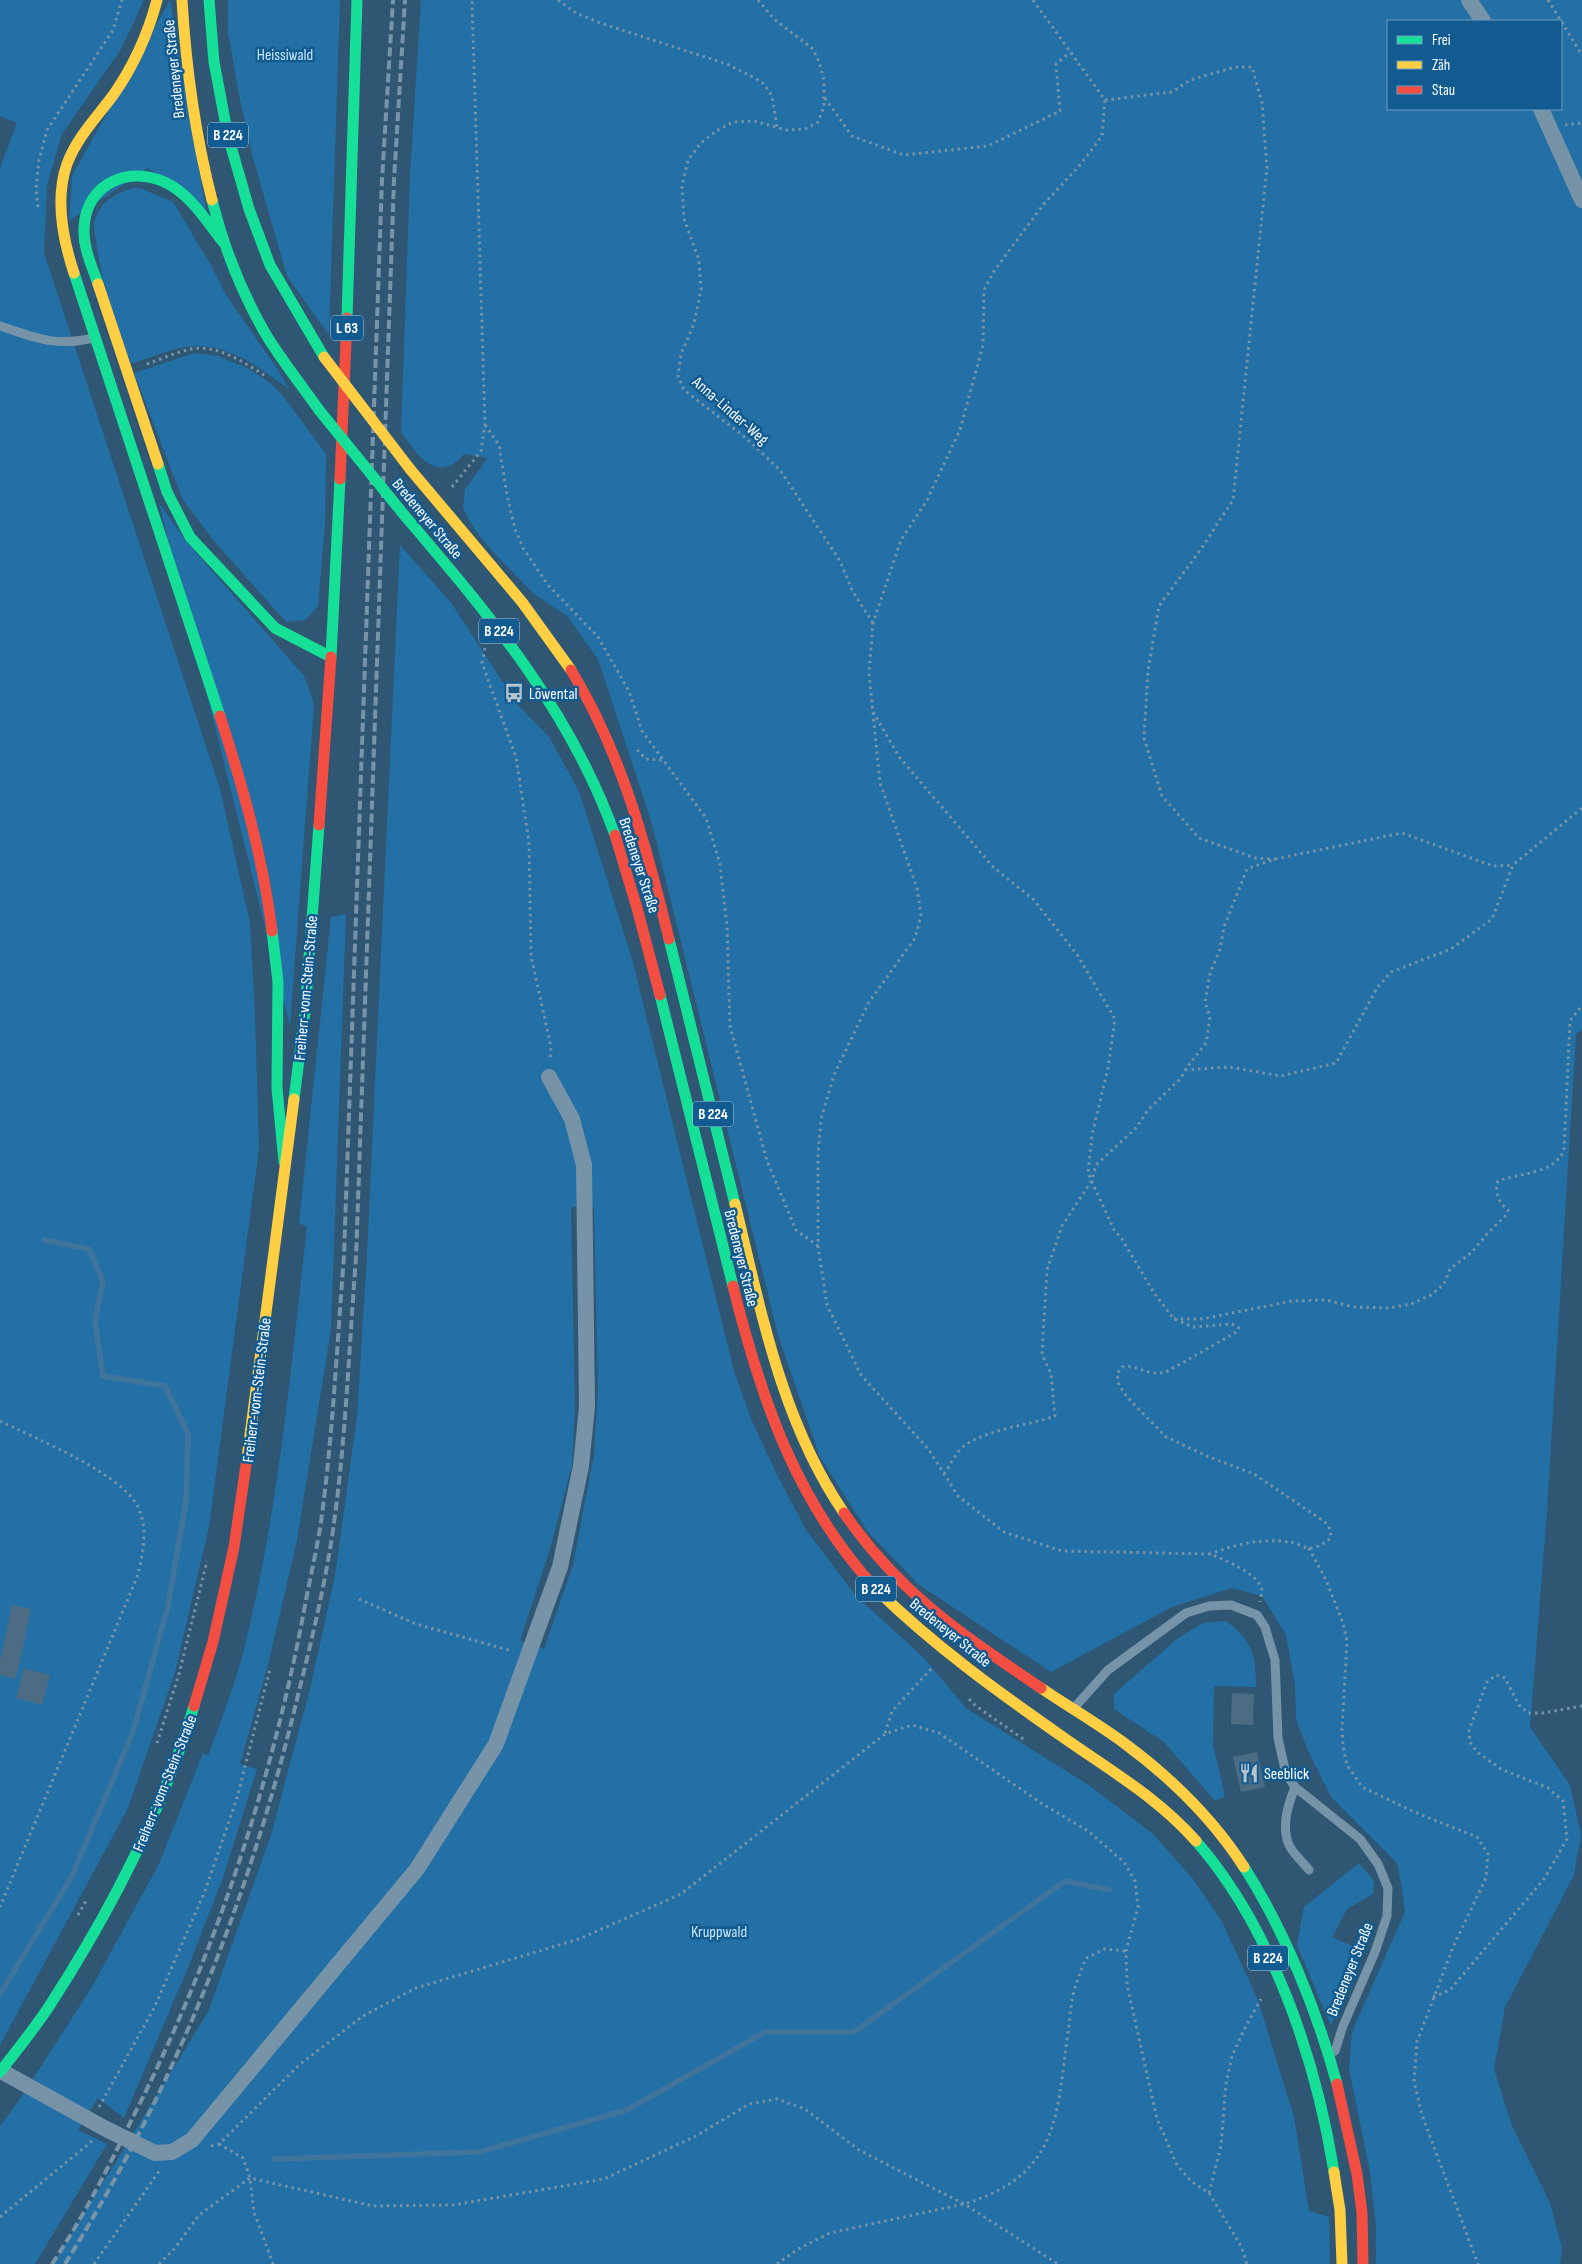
<svg xmlns="http://www.w3.org/2000/svg" width="1582" height="2264" font-family="'Sofia Sans Condensed',sans-serif">
  <rect width="100%" height="100%" fill="#2f5774"/>
  <path fill="#2370a6" fill-rule="evenodd" d="M0,0h144l-23,49 -59,85 -15,51 -3,68 176,536 30,134 5,91 4,134 -50,379 -34,145 -47,136 -128,237v-1877l17,-45 -17,-7z
    M170,0l36,210 -58,-42 -79,53 3,-45z
    M228,0h112l-11,335 -42,-59 -34,-118 -14,-63 -11,-63z
    M421,0h1161v1029l-6,5 -29,478 -17,215 40,58 11,50 -7,40 -69,132 -11,62 18,57 38,77 12,45 -2,16h-184v-39l-6,-53 -21,-103 3,-37 53,-120 -3,-24 -5,-25 -66,-66 -23,-46 -12,-32 -1,-34 -9,-50 -24,-39 -30,-8 -60,19 -121,65 -133,-88 -50,-52 -48,-75 -42,-122 -126,-511 -54,-165 -31,-43 -33,-22 -41,-42 -18,-22 -12,-22 2,-19 23,-31 -24,-4c-27,32 -47,0 -63,-22l9,-257zM1388,21h173v88h-173z
    M134,188l8,1 31,13 39,65 14,28 52,75 11,19c-34,-25 -69,-52 -113,-40 -15,4 -30,10 -45,15 -14,-41 -31,-82 -35,-125 -1,-5 -3,-13 -1,-19 6,-19 21,-27 39,-32z
    M194,353l24,3 29,12 19,12 14,12 46,62 -1,71 -7,81 -13,14 -19,2 -72,-81 -31,-41 -49,-127z
    M159,503l26,37 119,136 10,28 -24,322z
    M400,545l52,59 65,100 32,33 30,54 53,168 102,412 17,48 25,54 30,57 50,66 68,62 42,50 124,78 63,48 40,45 29,43 36,78 36,117 15,94 20,6 1,47h-1277l155,-252 63,-177 40,-150 24,-109 22,-159 10,-162zM571,1207h23l4,184 -4,63 -21,111 -29,84 -24,-8 30,-92 22,-84 3,-57z
    M346,914l-15,415 -34,211 -29,125 -28,99 17,5 -34,109 -34,87 -65,153 -26,-20 -20,32 29,14 -72,120h-35v-138l20,-27 72,-112 67,-123 44,-111 5,3c13,-36 28,-73 37,-111 34,-137 46,-278 62,-418l-8,-4 32,-306z
    M1226,1621c27,21 30,33 30,66l-42,-1 -1,59 12,51 -10,5 -51,-59 -50,-33v-15l63,-55 26,-16z
    M1359,1863l15,18 -1,13 -26,15 -15,28 29,13 -30,76 -34,-81 7,-38z"/>
  <g fill="none" stroke-linecap="round" stroke-linejoin="round">
    <path stroke="#41749b" stroke-width="5.5" d="M0,1994l71,-116 62,-146 35,-126 18,-105 2,-67 -23,-48 -62,-10 -8,-55 8,-40 -14,-32 -45,-9
      M274,2159l205,-7 148,-42 138,-78h89l211,-151 45,9"/>
  </g>
  <path fill="#4c6c83" d="M12,1605l19,4 -15,70 -16,-4v-15z
    M24,1668l26,7 -8,30 -26,-7z
    M1232,1693l22,1 -1,31 -22,-1z
    M1257,1752l8,35 -24,5 -8,-35z"/>
  <g fill="none" stroke-linecap="round" stroke-linejoin="round">
    <path stroke="#7693a7" stroke-width="3" stroke-dasharray="2.5 4" stroke-linecap="butt" d="M558,0l18,13 24,10 127,41 28,14 9,6 8,12 5,31
      M758,0l16,19 39,30 6,13 5,18v27l-6,15 -13,7 -19,1 -32,-9 -21,1 -17,9 -15,12 -13,17 -6,26 2,33 15,41 2,29 -7,35 -13,30 -3,22 6,14 62,48 34,32 60,91 13,31 20,31
      M1033,0l72,100 -3,36 -22,29 -37,40 -49,66 -10,19 -1,55 -23,85 -33,70 -26,40 -28,83 -4,50 11,110 37,105 4,27 -6,23 -46,64 -35,73 -13,44 -3,34v93l9,59 34,70 68,75 29,46 46,36 58,19 148,3c15,6 48,19 52,36 0,4 -2,9 -2,12
      M1548,0l34,55
      M825,98l27,38 52,19 84,-9 72,-35 -4,-47 14,-12
      M1105,100l67,-8 18,-12 45,-13h17l10,36 5,64 -34,333 -32,49 -42,57 -11,65 -4,67 18,58 37,42 56,20 20,1
      M1565,125l17,-2
      M38,207l-2,-18 3,-29 8,-30 66,-100 9,-30
      M147,364c14,-5 30,-12 44,-15 27,-5 54,14 76,28
      M485,425l14,20 8,50 8,34 8,19 25,37 50,52 31,54 13,40 64,87 14,46 7,63 3,99 37,135 29,69 22,16
      M452,487l29,-36 4,-26 -13,-425
      M485,648l-3,15 34,94 13,85 2,114 20,91 -1,14
      M873,712l27,46 94,110 40,32 44,56 37,63 -7,49 -16,67 -4,38 26,57 8,9 32,54 20,26 19,8 39,-3 7,4 -4,5 -69,39c-18,5 -29,-8 -44,-5l-5,7 2,11 8,12 39,40 41,19 47,18 71,48 5,7 1,8c-5,6 -11,9 -19,11 -7,1 -15,-5 -22,-6 -28,-4 -54,2 -80,12
      M637,750l9,9 19,1
      M1185,1070l44,-3 52,9 55,-13 41,-75 14,-16 60,-23 41,-30 21,-54 69,-57
      M1174,1319h28l90,-18 34,-1 28,7 36,1 21,-4 20,-9 13,-11 6,-15 22,-17 15,-18 20,-20 1,-4c-9,-6 -14,-19 -10,-29 21,-8 57,-7 66,-31l6,-129 12,-16
      M0,1421c36,18 124,53 139,88 9,21 4,47 -2,68l-137,330
      M944,1474c6,-8 12,-22 20,-28 26,-18 63,-20 91,-30l-4,-42 -9,-20 5,-84 15,-44 30,-46 4,-15 41,-38 10,-16 35,-34 2,-6 22,-28 4,-26 -5,-15 5,-28 10,-25 4,-22 23,-58 28,-10 127,-26 91,33 20,-1
      M1309,1548l17,32 17,43 4,18 -5,88 1,17 4,19 15,22 57,27 58,23 11,17 -2,24 -33,69 -36,95 -3,39 8,34 56,149
      M359,1599l57,25 96,27
      M969,1699l7,7 50,35
      M885,1733l7,-22 41,-44
      M157,1743l22,-69 28,-113
      M78,1915l8,-14
      M1433,1997l17,-7 94,-111 23,-40 -4,-38 -15,-13 -47,-19 -24,-17 -7,-10 -1,-12 18,-48 9,-7 9,3 14,27 9,8h15l39,-7
      M99,2107l55,-99 51,-117 32,-93 33,-129
      M219,2144l24,14 7,20 4,34 19,52
      M211,2146l8,-2 80,-79 64,-49 53,-28 163,-49 102,-45 204,-160 27,-9 27,8 102,70 47,28 36,31 11,19 3,26 -12,44 1,34 30,134 20,46 14,16 18,12 32,53 6,18
      M1209,2193l12,-47 5,-62 6,-28 13,-28 16,-29
      M0,2217l92,-76
      M94,2264l66,-94
      M159,2264l16,-16 24,-33 51,-37 123,28 80,-1 151,-26 92,-43 53,-32 28,-5 28,10 54,41 105,54 94,60
      M777,2264l21,-15 32,-16 134,-29c95,-29 92,-85 104,-171 2,-13 2,-28 6,-42 3,-11 8,-21 11,-32l19,-10 22,2"/>
    <path stroke="#7693a7" stroke-width="9" d="M0,326c36,12 55,21 94,12
      M1074,1708l34,-38 78,-57 23,-7 22,-1 26,10 8,12 10,33 3,78 8,36 9,13 65,52 18,25 10,24 -1,28 -12,36 -32,74 -8,25
      M1295,1787c-7,18 -14,39 -6,58 4,9 14,17 20,25"/>
    <path stroke="#7693a7" stroke-width="16" d="M1469,0l14,21
      M1541,109l41,91
      M1,2071l105,58 49,24 17,-1 20,-12 225,-271 79,-125 64,-177 21,-101 6,-59 -3,-242 -12,-46 -23,-42"/>
    <path stroke="#16e098" stroke-width="11" d="M209,0l5,62 14,74 21,73 21,56 54,92
      M212,200c12,48 31,96 56,138 16,25 34,48 51,72
      M74,273l146,443
      M98,284c-6,-18 -15,-36 -14,-55 1,-48 50,-66 88,-43 21,13 36,37 51,56
      M347,318l10,-318
      M158,464l9,28 23,45 85,91 56,29 9,-178
      M405,516c86,101 164,192 210,319
      M272,931l6,51 -1,106 7,74
      M669,939l66,265
      M660,995l73,291
      M294,1099l11,-87 14,-187
      M1196,1841c76,87 120,218 138,331
      M1244,1867c41,64 73,144 93,217
      M0,2072c17,-22 35,-44 50,-67 60,-93 112,-192 144,-299"/>
    <path stroke="#ffcf43" stroke-width="11" d="M182,0c4,68 13,134 30,200
      M74,273c-11,-33 -19,-75 -7,-109 10,-27 31,-48 47,-70 20,-29 34,-60 43,-94
      M98,284l60,180
      M410,469l112,133 49,68
      M735,1204c26,106 46,217 109,309
      M247,1458l47,-359
      M876,1589c58,57 125,105 191,151 46,32 92,59 129,101
      M1041,1688c28,19 57,36 83,55 46,34 89,76 120,124
      M1334,2172l6,38 2,54"/>
    <path stroke="#f24e42" stroke-width="11" d="M340,479l7,-161
      M571,670c51,84 75,175 98,269
      M220,716c23,71 43,142 52,215
      M319,825l12,-168
      M615,835l22,73 23,87
      M733,1286c28,113 63,216 143,303
      M844,1513c56,81 117,121 197,175
      M194,1706l19,-64 21,-95 13,-89
      M1337,2084l20,90 5,39 1,51"/>
    <path stroke="#7993a7" stroke-width="4" stroke-dasharray="9 4" stroke-linecap="butt" d="M52,2264c31,-46 56,-96 80,-145 83,-163 141,-339 174,-519 5,-26 11,-52 15,-78 12,-88 16,-178 23,-266l38,-1076 11,-180
      M65,2264c110,-176 185,-367 233,-569 14,-56 28,-114 36,-172 12,-87 15,-177 22,-265l38,-1078 11,-180"/>
    <path stroke="#16e098" stroke-width="11" d="M319,410l86,106"/>
    <path stroke="#ffcf43" stroke-width="11" d="M324,357l86,112"/>
  </g>
  <defs>
    <symbol id="bus-bare" viewBox="-9 -9 18 18"><path d="M-5-6H5V4H4V6H2V4H-2V6H-4V4H-5ZM-3.5-4V0h7V-4ZM-3.5 1.2v1.5H-2V1.2ZM2 1.2v1.5H3.5V1.2Z" fill="#b6c4ce" stroke="#125b91" stroke-width="2.5" paint-order="stroke"/></symbol>
    <symbol id="restaurant-bare" viewBox="-9 -9 18 18"><path d="M-5-6h1v4h1v-4h1v4h1v-4h1v5L-1.5 .5V6h-2V.5L-5-1ZM5-6V6H3V1.5H1.5Q1.5-4 5-6Z" fill="#b6c4ce" stroke="#125b91" stroke-width="2.5" paint-order="stroke"/></symbol>
  </defs>
  <g fill-rule="evenodd">
    <use href="#bus-bare" x="500" y="679" width="28" height="28"/>
    <use href="#restaurant-bare" x="1235" y="1759" width="28" height="28"/>
  </g>
  <g text-anchor="middle" stroke-width="5" stroke-linejoin="round" paint-order="stroke">
    <g fill="#125b91" stroke="#b8cede" stroke-width="1">
      <rect x="208" y="122.5" width="40" height="25" rx="4"/>
      <rect x="331" y="315.5" width="32" height="25" rx="4"/>
      <rect x="479" y="618.5" width="40" height="25" rx="4"/>
      <rect x="693" y="1101.5" width="40" height="25" rx="4"/>
      <rect x="856" y="1576.5" width="40" height="25" rx="4"/>
      <rect x="1248" y="1945.5" width="40" height="25" rx="4"/>
    </g>
    <g font-size="15" font-weight="bold" fill="#fff">
      <text x="228" y="140">B 224</text>
      <text x="347" y="333">L 63</text>
      <text x="499" y="636">B 224</text>
      <text x="713" y="1119">B 224</text>
      <text x="876" y="1594">B 224</text>
      <text x="1268" y="1963">B 224</text>
    </g>
    <g font-size="16" fill="#c5e6fd" stroke="#125b91">
      <text x="285" y="60">Heissiwald</text>
      <text x="719" y="1937">Kruppwald</text>
    </g>
    <g font-size="16" fill="#fff" stroke="#125b91">
      <text transform="translate(173 69) rotate(-96)" y="6">Bredeneyer Straße</text>
      <text transform="translate(731 410) rotate(41)" y="6">Anna-Linder-Weg</text>
      <text transform="translate(428 518) rotate(50)" y="6">Bredeneyer Straße</text>
      <text transform="translate(640 865) rotate(72)" y="6">Bredeneyer Straße</text>
      <text transform="translate(305 988) rotate(-85)" y="6">Freiherr-vom-Stein-Straße</text>
      <text transform="translate(742 1258) rotate(76)" y="6">Bredeneyer Straße</text>
      <text transform="translate(256 1390) rotate(-83)" y="6">Freiherr-vom-Stein-Straße</text>
      <text transform="translate(951 1632) rotate(39)" y="6">Bredeneyer Straße</text>
      <text transform="translate(164 1783) rotate(-68)" y="6">Freiherr-vom-Stein-Straße</text>
      <text transform="translate(1349 1969) rotate(-68)" y="6">Bredeneyer Straße</text>
    </g>
    <g font-size="16" fill="#fff" stroke="#125b91" text-anchor="start">
      <text x="529" y="699">Löwental</text>
      <text x="1264" y="1779">Seeblick</text>
    </g>
  </g>
  <rect x="1387" y="20" width="175" height="90" fill="#125b91" stroke="#719dbd"/>
  <rect x="1397" y="36" width="25" height="8" fill="#16e098" stroke="#719dbd"/>
  <text x="1432" y="45" font-size="15" fill="#ffffff">Frei</text>
  <rect x="1397" y="61" width="25" height="8" fill="#ffcf43" stroke="#719dbd"/>
  <text x="1432" y="70" font-size="15" fill="#ffffff">Zäh</text>
  <rect x="1397" y="86" width="25" height="8" fill="#f24e42" stroke="#719dbd"/>
  <text x="1432" y="95" font-size="15" fill="#ffffff">Stau</text>
</svg>
